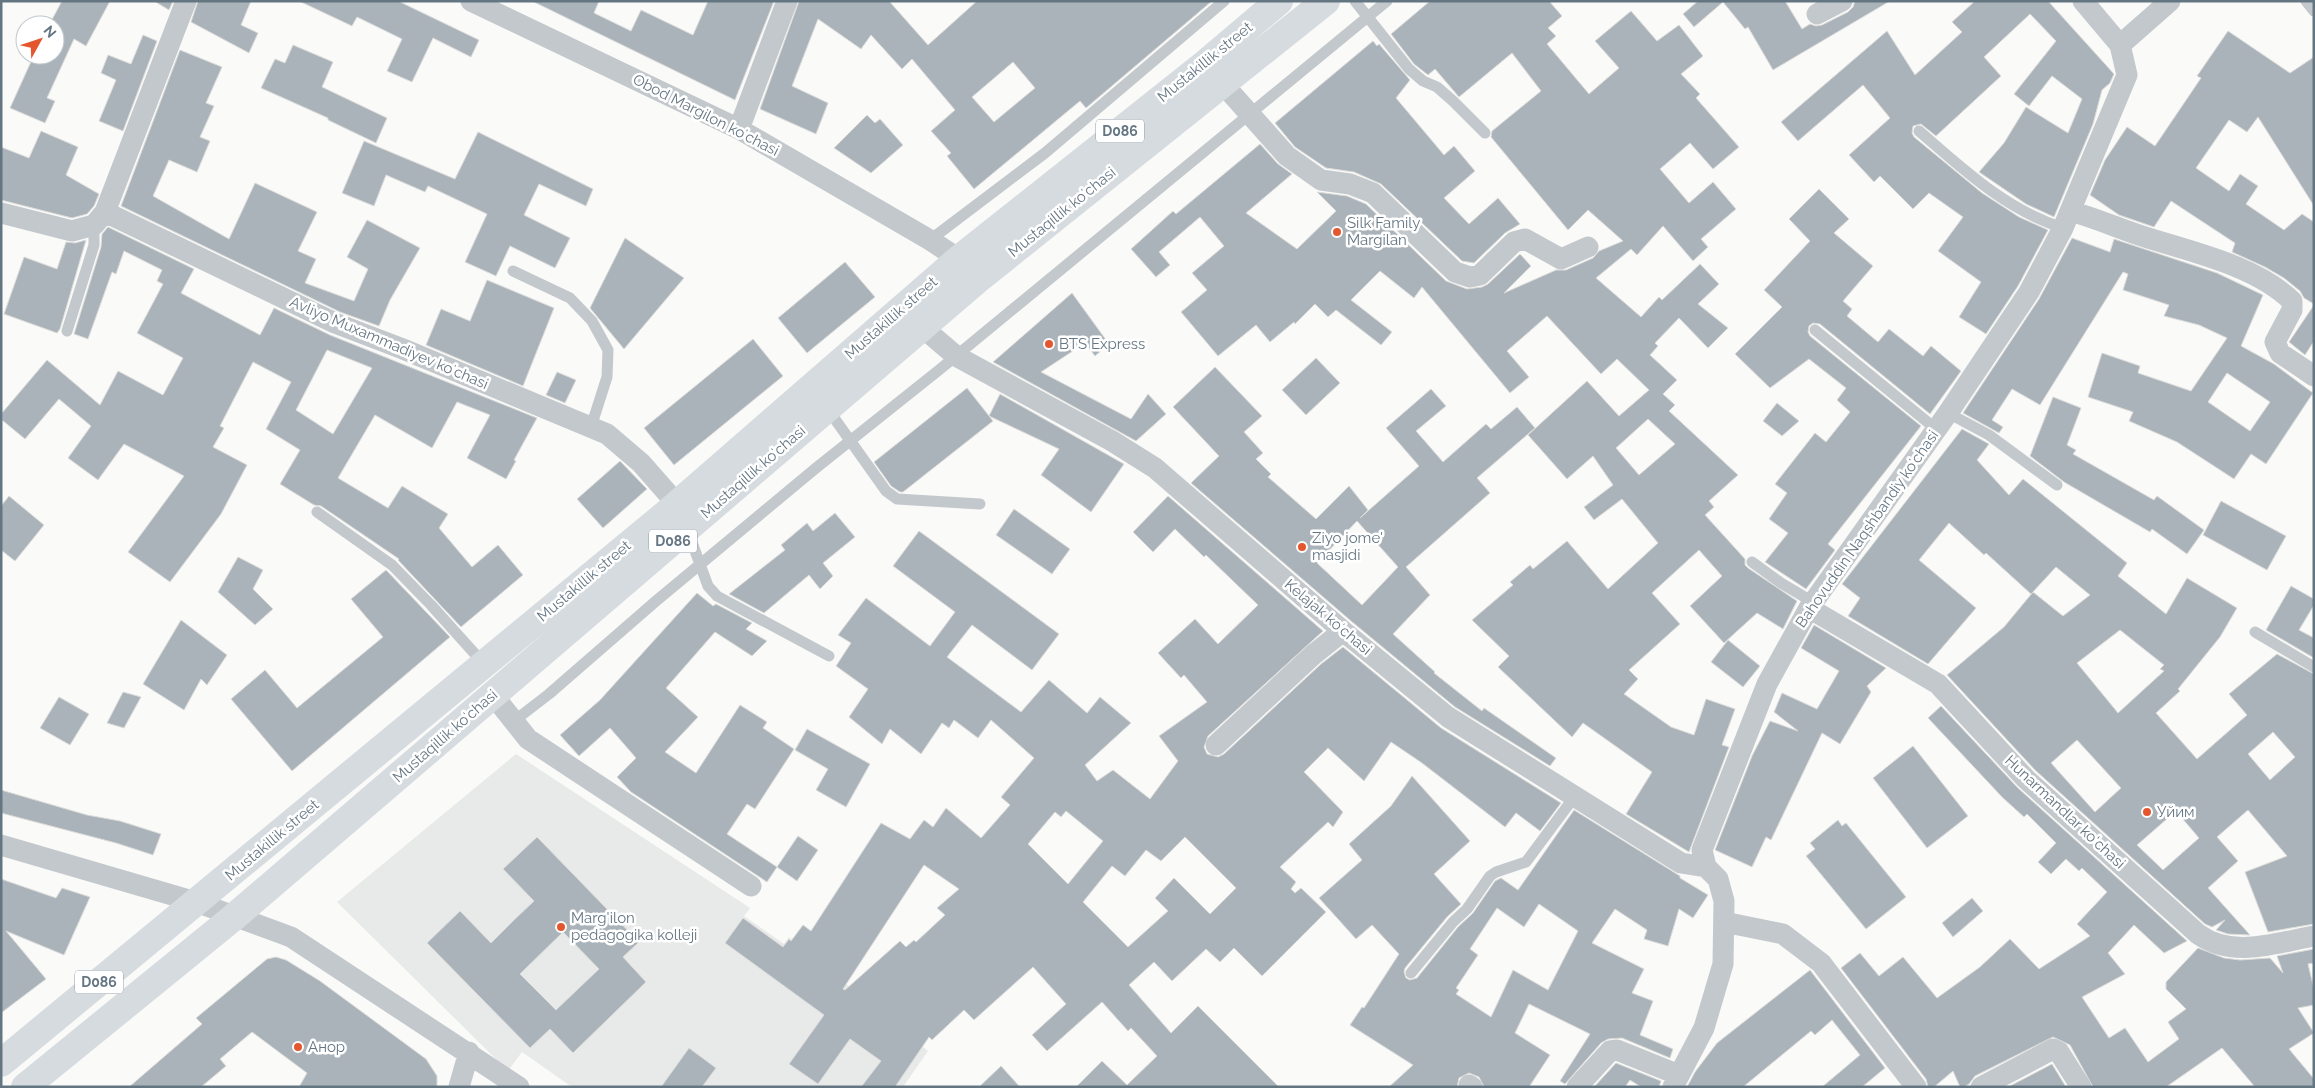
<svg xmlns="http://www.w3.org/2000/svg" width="2315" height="1088" font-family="Raleway,sans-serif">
  <rect width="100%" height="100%" fill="#fafaf8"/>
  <path fill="#e8e9e9" d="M516,754l234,154 -6,8 40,28 5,-7 139,114 -25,36h-331l-50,-35 -14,19 -171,-169z"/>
  <path fill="#aab3b9" stroke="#dcdcda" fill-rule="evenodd" d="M62,1h48l-24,45 -12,-7 -27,59 8,3 -10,22 -35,-15 24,-53h21v-30h-6z
    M154,1h19l-4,9z
    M198,1h53l-10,24 17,8 -9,20 -58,-31z
    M299,1h99l81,39 -8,17 -38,-19 -21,44 -25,-11 15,-32 -45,-22 -5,9z
    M532,1h67l-5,12 37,18 10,-21 52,25 15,-34h66l-39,99z
    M799,1h90l39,44 49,-44h235l-126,107 -6,-7 -106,88 -27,-33 4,-3 -20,-22 24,-21 -43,-51 -10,10 -31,-34 -10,14 -43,-30 -26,67 36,17 -12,31 -56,-25zM1013,62l22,26 -41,34 -22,-25z
    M1430,1h119l13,15 -14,12 8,8 -9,8 42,50 30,-26 -24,-27 36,-30 26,30 22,-16 24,31 -22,18 19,20 -4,4 43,49 -26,22 -23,-26 -30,26 29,34 24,-21 23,27 -35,30 7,8 -15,14 -30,-35 -26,29 -6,-6 -35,29 45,39 18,-20 3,3 38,-36 19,20 -21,20 30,24 -20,20 -29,-30 -24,25 3,3 -8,9 27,25 -14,14 12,11 -6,6 69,64 -29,26 5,6 -9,8 40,44v6l3,3 49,33 -14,28 -26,-16 -33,30 -34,-37 32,-30 -23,-26 -47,43 28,31 -51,46 9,9 -14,15 47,33 23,8 12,-36 29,10 -13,36 7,2 -40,105 -63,-38 26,-42 -69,-49 -11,14 -74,-70 11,-11 -37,-36 41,-35 -3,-3 20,-17 3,4 34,-28 41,48 50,-46 -36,-44 -28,21 -10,-13 29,-22 -20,-29 -26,23 -39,-44 59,-54 32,35 30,-26 -32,-31 -16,15 -54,-58 -40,35 22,26 -19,16 -88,-106 -8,11 -34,-27 -29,29 41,32 -11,13 -45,-35 -8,7 -13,-13 -20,20 -1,-2 -24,20 -14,-17 -38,31 -37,-44 26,-22 -15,-17 32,-27 -24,-29 -41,35 11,13 -14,12 -25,-28 42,-38 3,3 84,-70 18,20 14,10 -46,39 51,36 39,-38 -19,-19 30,4 19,8 80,77 21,8 15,-2 6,-3 32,-30 11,12 -27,27 52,-23h10l27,-12 6,-7 24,-10 -35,-31 -20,20 -77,-93 1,-6 49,-40 -29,-38 -53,44 -24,-28 -7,6 -14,-11 -23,-30zM1648,419l27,25 -36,31 -23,-27z
    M1698,1h87l17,28 8,-5 6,2 6,-1 26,-13 5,-5 2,-6h35l-117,69 -25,-43 -3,2 -22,-27 -29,25 -11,-13z
    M1975,1h73l66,73 -4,9 -8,7 -9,34 -39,93 -28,-13 -47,-32 25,-29 22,-36 42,26 14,-34 -30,-23 -23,30 -15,-12 42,-53 -26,-27 -46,43 17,19 -65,60 -15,-12 -8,2 -1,7 2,4 68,56 37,24 29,13 -30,56 -32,48 -27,-17 22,-35 -43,-31 25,-34 -34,-24 -16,16 -33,-33 -6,6 -25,-27 41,-37 -27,-33 -65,56 -17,-19 106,-91 28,44 47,-43 -10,-10z
    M2228,31l62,42 24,-16v149l-56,-89 -11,15 -18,-12 -33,48 33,23 11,-17 18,12 -12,18 38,26 18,-16 12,8v82l-10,-6 -4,-7 -16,-13 -19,-11 -33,-15 3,-9 -64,-42 -17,26 -35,-12 -29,-20 15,-35 22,-33 28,19 46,-68 -4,-2z
    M143,35l14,6 -34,90 -24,-10 17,-41 -15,-7 7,-18 23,9z
    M1373,41l4,5 2,-2 31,36 -14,18 48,57 10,-9 21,25 -31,27 25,26 29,-26 22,26 -15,9 -31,30 -12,-2 -81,-77 -27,-12 -28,-4 -31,-21 -20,-24z
    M293,45l40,17 -11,25 65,31 -11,25 -48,-23v-2l-67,-30 14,-29 10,4z
    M180,50l42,17 -16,36 8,3 -14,31 10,4 -13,31 -28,-12 -16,36 76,43 26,-56 62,29 -19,39 18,8 -11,24 49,18 14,-32 -21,-12 20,-37 53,28 -30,52 -11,26 -39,-14 -219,-106z
    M867,115l8,8 5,-4 23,26 -32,28 -37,-25z
    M41,131l37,16 -12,28 33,19 -5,12 -7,8 -15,4 -71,-18v-53l28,11z
    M478,132l115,57 -7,17 -47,-22 -15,31 46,23 -15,30 -45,-22 -14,30 -31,-14 22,-48 -59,-28 -3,6 -39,-17 -12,31 -32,-13 22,-52 91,38z
    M1819,189l30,30 -15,14 39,33 -30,35 9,8 -5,7 31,26 11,-13 34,27 8,-10 30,25 -31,43 -110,-90 -7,-1 -4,3 -1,6 2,4 111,90 -93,118 7,6 -29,39 -41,-27 23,-29 -19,-14 18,-26 -12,-9 40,-51 11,9 24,-30 -13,-12 9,-12 -37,-29 -39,29 -35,-34 47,-47 -18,-17 46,-49 -21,-22z
    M108,227l86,42 -13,24 79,42 14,-27 56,27 207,83 -23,42 2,1 -10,18 -39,-21 23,-43 -33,-13 -25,46 -57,-33 -37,63 50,30 14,-22 46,28 -9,14 33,39 26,-22 25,30 -62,52 -63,-67 1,-1 -78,-53 -7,-1 -34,-21 20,-34 -34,-21 25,-47 -38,-20 -33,64 4,2 -11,19 34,18 -26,49 -51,68 -42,-30 56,-76 -60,-32 -26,36 -30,-22 23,-32 -32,-27 -34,40 -23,-19v-7l45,-53 53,45 18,-34 45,24 20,-37 -46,-25 26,-49 -6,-3 5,-11 -38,-19 -8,23 -4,-2 -24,67 -14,-5 27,-87 1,-13zM327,350l45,18 -39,66 -37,-24z
    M625,238l59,40 -60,71 -34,-41z
    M2072,238l38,14 4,-13 103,34 46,22 -22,51 33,18 39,29 -47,71 -15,-10 -17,25 -57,-37 -48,-21 4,-9 -45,-15 14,-44 38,13 -2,7 53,18 36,-53 -28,-13 -35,-9 5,-11 -46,-15 5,-16 -5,-2 -83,133 -28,-16 -20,31 11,7 -4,6 -36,-20 76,-114zM2227,373l43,29 -20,29 -42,-29z
    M86,240l-26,89 -3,4 -53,-19 20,-57 33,12 9,-27 9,1z
    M845,262l30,35 -68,56 -29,-35z
    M487,280l67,28 -31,78 -97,-41 15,-36 29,12z
    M1072,293l37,51 -14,12 -10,-13 -44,29 90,47 17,-25 18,20 -30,27 -143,-79z
    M2314,305v36l-9,14 -16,-13z
    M753,339l30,37 -109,89 -30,-37z
    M1316,358l24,25 -34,32 -24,-25z
    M1215,367l47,49 -18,16 19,21 -7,6 15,15 -3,3 48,42 33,-33 19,24 -8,8 59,-52 -33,-38 45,-39 15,17 -30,25 27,31 43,-38 5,5 26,-22 18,21 -58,50 13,15 -84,74 24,28 -37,39 42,38 -1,1 48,38 2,-3 72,50 -6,8 -95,-59 -104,-86 -160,-138 28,-27 -46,-49zM1357,521l41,46 -36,38 -45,-42z
    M557,372l19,8 -11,23 -19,-8z
    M967,388l26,33 -90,71h-3l-9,-6 -17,-24z
    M1000,394l124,70 -33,48 -50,-37 18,-26 -70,-33z
    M2053,397l28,11 -14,37 9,5 -3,4 81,46 3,-4 47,34 -17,24 -35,-25 -2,3 -86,-50 -34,-26z
    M1777,403l22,18 -17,15 -19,-15z
    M1962,429l27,15 -12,16 32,35 14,-16 104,84 -9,13 48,38 21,-36 50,30 -17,29 -42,52 2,2 -24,22 41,46 50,-44 -18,-21 48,-40 37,20v250l-46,8 -23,-60 42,-16 -39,-46 -31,27 21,24 -30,27 42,47 -22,-1 -12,-4 9,-10 -13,7 -7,-3 -170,-154 -88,-95 57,-48 29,-35 30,24 27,-21 -34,-28 -25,27 -45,-41 -2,2 -35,-32 -30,37 57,48 -48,56 -80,-48 12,-18 -18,-14zM2120,630l44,35 -4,4 4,2 -46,42 -41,-50zM2273,732l22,25 -25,23 -22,-26zM2077,740l44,48 -26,24 -44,-49zM2176,811l23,27 -36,32 -26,-25z
    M620,461l27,28 -44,39 -26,-29z
    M9,496l35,29 -29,36 -14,-11v-44z
    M1168,496l155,135 -115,105 -4,11 3,7 11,3 6,-3 97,-90 22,-17 98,81 120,75 -21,28 -24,-18 -11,14 -83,-64 -31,-21 -27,39 -36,-33 -24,24 39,40 -10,15 -5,-5 -48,45 16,15 -5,7 4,4 6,-5 25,24 -64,64 -28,-28 -14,14 -14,-13 -34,32 -18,-19 -25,23 42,48 27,-27 81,81h-203l26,-26 25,24 30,-29 -26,-28 -3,3 -26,-29 -55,49 -15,-16 34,-31 -33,-37 -59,53 -10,-10 -32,30 -3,-3 -34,50h-34l20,-26 -31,-22 -32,45 -29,-20 35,-49 -99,-72 18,-25 40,29 6,-8 2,2 12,-16 8,6 70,-108 29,16 14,-19 9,7 13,-19 35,30 29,-33 -9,-8 33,-39 -43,-38 -13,18 -24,-18 -5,8 -7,-5 -21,31 -31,-25 -8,15 -33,-27 19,-28 -32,-23 15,-23 -13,-8 28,-37 64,48 25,-34 -62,-46 26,-35 140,103 -27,36 -60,-45 -25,32 74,55 28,-32 38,33 13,-16 31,26 -46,42 12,16 16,-11 37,29 28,-38 -19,-25 48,-34 -23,-27 -3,3 -23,-25 37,-34 23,25 40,-39 -52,-50 -2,2 -29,-28 -22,23 -20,-20zM1066,811l37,30 -35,43 -40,-40 27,-32 6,5zM1185,837l51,51 -26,26 -36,-36 -19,20 13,13 -40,36 -45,-45 29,-36 13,10 21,-26 15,11zM924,865l35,24 -22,19 8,7 -29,27 -2,-2 -8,7 -6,-6 -55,49 -2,-1z
    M2221,501l65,35 -19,34 -64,-35z
    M1014,509l56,40 -18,25 -56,-39z
    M835,513l20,24 -32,26 10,13 -13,13 -11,-14 -45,38 -35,-19 56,-44 -4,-5 26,-22 6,8z
    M238,557l25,13 -10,19 20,20 -18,16 -37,-33z
    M386,570l64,67 -158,134 -61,-72 34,-29 32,38 86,-71 -32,-38z
    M2291,586l23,13v6l-15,25 15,8v20l-48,-28z
    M697,593l16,13 3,-2 36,19 -6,6 21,12 -15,15 -37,-24 -49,56 32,29 -33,35 31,21 44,-68 27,17 -4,6 31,21 -39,60 -8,-5 -20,30 50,33 -10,15 -136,-90 -14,-15 19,-19 -26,-30 -31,28 -19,-21 40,-35z
    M181,620l46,35 -20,30 -6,-6 -17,31 -41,-26z
    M1814,625l72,43 -19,18 4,6 -31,52 -18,-11 -51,107 -5,-3 -14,30 -37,-17 37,-94 18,-35 28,10 -24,-19 8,-19 35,16 22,-38 -38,-23z
    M1728,640l32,26 -17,21 -32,-25z
    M123,692l18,5 -17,31 -17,-5z
    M59,697l30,17 -19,31 -30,-17z
    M1941,706l77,82 169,153 -23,12 -30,-28 -26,28 17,21 -43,23 27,41 16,-10 23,34 31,-23 -11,-17 18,-13 -20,-20v-7l32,-34 26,10 16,2 30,-2 13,15 -6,-17 37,-7v14l-6,1 6,25v16l-16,3 16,25 -25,16 25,30v8h-59l-33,-39 -56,39h-73l-23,-42 -17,-8 -78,39 -6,8 -5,3h-4l-7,-16 -19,16h-6l-2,-8 -85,-111 19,-15 19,23 24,-19 34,41 43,-31 30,-28 29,30 51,-33 -13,-12 30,-32 -25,-24 -3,3 -13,-12 -15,15 -13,-12 18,-19 -29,-29 -3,3 -22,-20 -74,-79z
    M807,729l63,35 -24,43 -30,-17 12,-21 -33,-19z
    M1913,746l55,70 -41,32 -54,-70z
    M1412,776l58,65 -36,33 27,30 -14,13 -42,51 -1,4 2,6 4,2 7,-2 41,-51 15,-14 22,-32 6,-3 17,12 56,-80 106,66v2l28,17 -15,23 -14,-9 -11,37 -24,-7 3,-9 -32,-21 -23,34 52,26 -12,24 21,8 -13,34 33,14 -3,9 -48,-20 -14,1 -7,4 -36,41 -5,-3 30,-47 -61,-30 -14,29 35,22 -21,32h-45l-5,-10 -10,-4 -10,5 -2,9h-68l24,-22 -63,-40 12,-18 2,1 35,-54 -27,-29 -16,14 -37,-41 43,-38 -13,-16 42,-38zM1539,904l39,27 -30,59 -35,-20 -22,47 -35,-23 3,-4 -3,-2 22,-33 -8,-6 27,-41 27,19z
    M1,790l86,25 33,6 41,13 -8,21 -37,-12 -115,-30z
    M1838,820l4,6 4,-3 60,74 -40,32 -60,-73 9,-7 -5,-6z
    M798,836l20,14 -21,31 -20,-14z
    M537,837l102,105 -16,15 23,25 -73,71 -23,-24 -20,19 -103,-105 33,-32 31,32 22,-22 21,-20 -31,-32zM563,932l36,37 -43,41 -36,-36z
    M1,879l55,19 6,-10 28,9 -26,58 -58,-24 40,48 -45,34z
    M1972,898l11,13 -30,26 -11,-14z
    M276,957l10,3 34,21 106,78 11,17v11h-138l8,-14 -55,-41 -32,27 6,7 -25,21h-72l73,-63 -6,-6 71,-59z
    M1810,970l75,98 -23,19h-40l38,-32 -28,-35 -17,15 -4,-4 -68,56h-56l8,-15 22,-29z
    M689,1048l27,20 -14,19h-41z
    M1616,1063l45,18 -2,6h-18l-11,-7 -5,7h-31z
    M2052,1064l14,23h-58z
    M1001,1066l19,21h-41z"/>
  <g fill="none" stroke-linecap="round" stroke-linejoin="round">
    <path stroke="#c3c8cc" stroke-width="11" d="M1355,1l54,68 14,12 14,6 16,14 32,32
      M2306,1l8,10
      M1919,131c44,38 87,79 144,97
      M930,240l115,-87 179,-152
      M513,271l57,27 22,23 16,29 -1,27 -16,50
      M1815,330l121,99
      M67,331l27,-86v-20
      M827,408l59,83 11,8 83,5
      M1948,413l41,22 68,50
      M317,512l75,53 39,40 53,59
      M687,529l21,57 9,10 112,60
      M1752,562l29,21 32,19
      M2255,632l59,35
      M514,721l35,-27 107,-93 160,-133 123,-98 448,-369
      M1411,973l42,-51 14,-13 23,-33 6,-4 30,-10 49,-66"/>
    <path stroke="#c3c8cc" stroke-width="21" d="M471,1l268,128 191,111 29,19 10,11
      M2083,1l37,44 50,-44
      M1817,14l25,-13
      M1223,84l64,72 34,24 29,4 23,9 82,79 15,5 10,-2 34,-33 11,-3 36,20 27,-12
      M739,129l48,-128
      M2070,211c25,7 48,17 72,25 49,16 113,29 150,65v9l-17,32 5,11 34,23
      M105,212l81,-211
      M1,213l71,18 22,-6 11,-13 230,111 68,26 204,85 34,29 36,41
      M922,327l34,29 156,85 43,27 188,163 105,86 233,146 25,4
      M1809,608l129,76 88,95 172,155c35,25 76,9 116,2
      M493,695l35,44 223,147
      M1216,745l97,-90 30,-24
      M1,845l195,57 95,35 228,150
      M1724,922l59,12 38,29 95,124
      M1469,1085l3,2
      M459,1087l10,-35
      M1577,1087l33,-36 7,-1 62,25
      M1673,1087l31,-59 19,-64 1,-63 -6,-22 -12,-12 -4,-17 65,-166 42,-76 139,-195 81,-121 34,-64 64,-153 -7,-30
      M1981,1087l72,-38 6,3 22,35"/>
    <path stroke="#d6dbdf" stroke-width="28" d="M1,1063l666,-550 292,-254 247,-196 73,-62
      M25,1087l209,-170 743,-637 349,-279"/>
  </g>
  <g fill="#e4572e" stroke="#fff" stroke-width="2">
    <circle cx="1337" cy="232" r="5"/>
    <circle cx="1049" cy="344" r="5"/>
    <circle cx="1302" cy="547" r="5"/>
    <circle cx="2147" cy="812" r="5"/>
    <circle cx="561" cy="927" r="5"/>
    <circle cx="298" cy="1047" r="5"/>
  </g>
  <g text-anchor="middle" stroke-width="5" stroke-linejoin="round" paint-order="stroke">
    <g fill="#fff" stroke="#939fa8" stroke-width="1">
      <rect x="1096" y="119.5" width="48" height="23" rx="4"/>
      <rect x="649" y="529.5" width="48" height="23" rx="4"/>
      <rect x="75" y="970.5" width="48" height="23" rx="4"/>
    </g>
    <g font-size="14" font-weight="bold" fill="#657683">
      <text x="1120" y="136">D086</text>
      <text x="673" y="546">D086</text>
      <text x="99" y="987">D086</text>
    </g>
    <g font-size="15" fill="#657683" stroke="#fff">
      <text transform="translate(1205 62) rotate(-39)" y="5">Mustakillik street</text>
      <text transform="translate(706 115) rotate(27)" y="5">Obod Margilon koʻchasi</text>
      <text transform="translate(1062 212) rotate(-39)" y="5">Mustaqillik koʻchasi</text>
      <text transform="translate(891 318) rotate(-41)" y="5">Mustakillik street</text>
      <text transform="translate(389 343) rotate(23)" y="5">Avliyo Muxammadiyev koʻchasi</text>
      <text transform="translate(753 472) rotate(-41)" y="5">Mustaqillik koʻchasi</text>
      <text transform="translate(1867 529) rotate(-55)" y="5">Bahovuddin Naqshbandiy koʻchasi</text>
      <text transform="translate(584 581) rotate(-40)" y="5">Mustakillik street</text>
      <text transform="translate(1328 617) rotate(40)" y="5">Kelajak koʻchasi</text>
      <text transform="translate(445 736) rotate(-41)" y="5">Mustaqillik koʻchasi</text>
      <text transform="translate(2065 812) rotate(43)" y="5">Hunarmandlar ko‘chasi</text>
      <text transform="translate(272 840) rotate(-40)" y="5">Mustakillik street</text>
    </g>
    <g font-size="15" fill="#657683" stroke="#fff" text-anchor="start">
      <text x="1347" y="228">Silk Family<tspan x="1347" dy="17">Margilan</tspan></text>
      <text x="1059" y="349">BTS Express</text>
      <text x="1312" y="543">Ziyo jome'<tspan x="1312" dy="17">masjidi</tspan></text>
      <text x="2157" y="817">Уйим</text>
      <text x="571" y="923">Marg'ilon<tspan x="571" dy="17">pedagogika kolleji</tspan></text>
      <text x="308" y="1052">Анор</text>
    </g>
  </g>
  <rect width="2315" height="1088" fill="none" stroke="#657683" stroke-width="5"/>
  <g transform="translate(40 40) rotate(50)"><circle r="24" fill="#ffffff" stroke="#c1c8cd"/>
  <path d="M0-4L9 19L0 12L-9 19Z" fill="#e4572e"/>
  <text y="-8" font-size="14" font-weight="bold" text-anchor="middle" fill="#657683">N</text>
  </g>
</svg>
